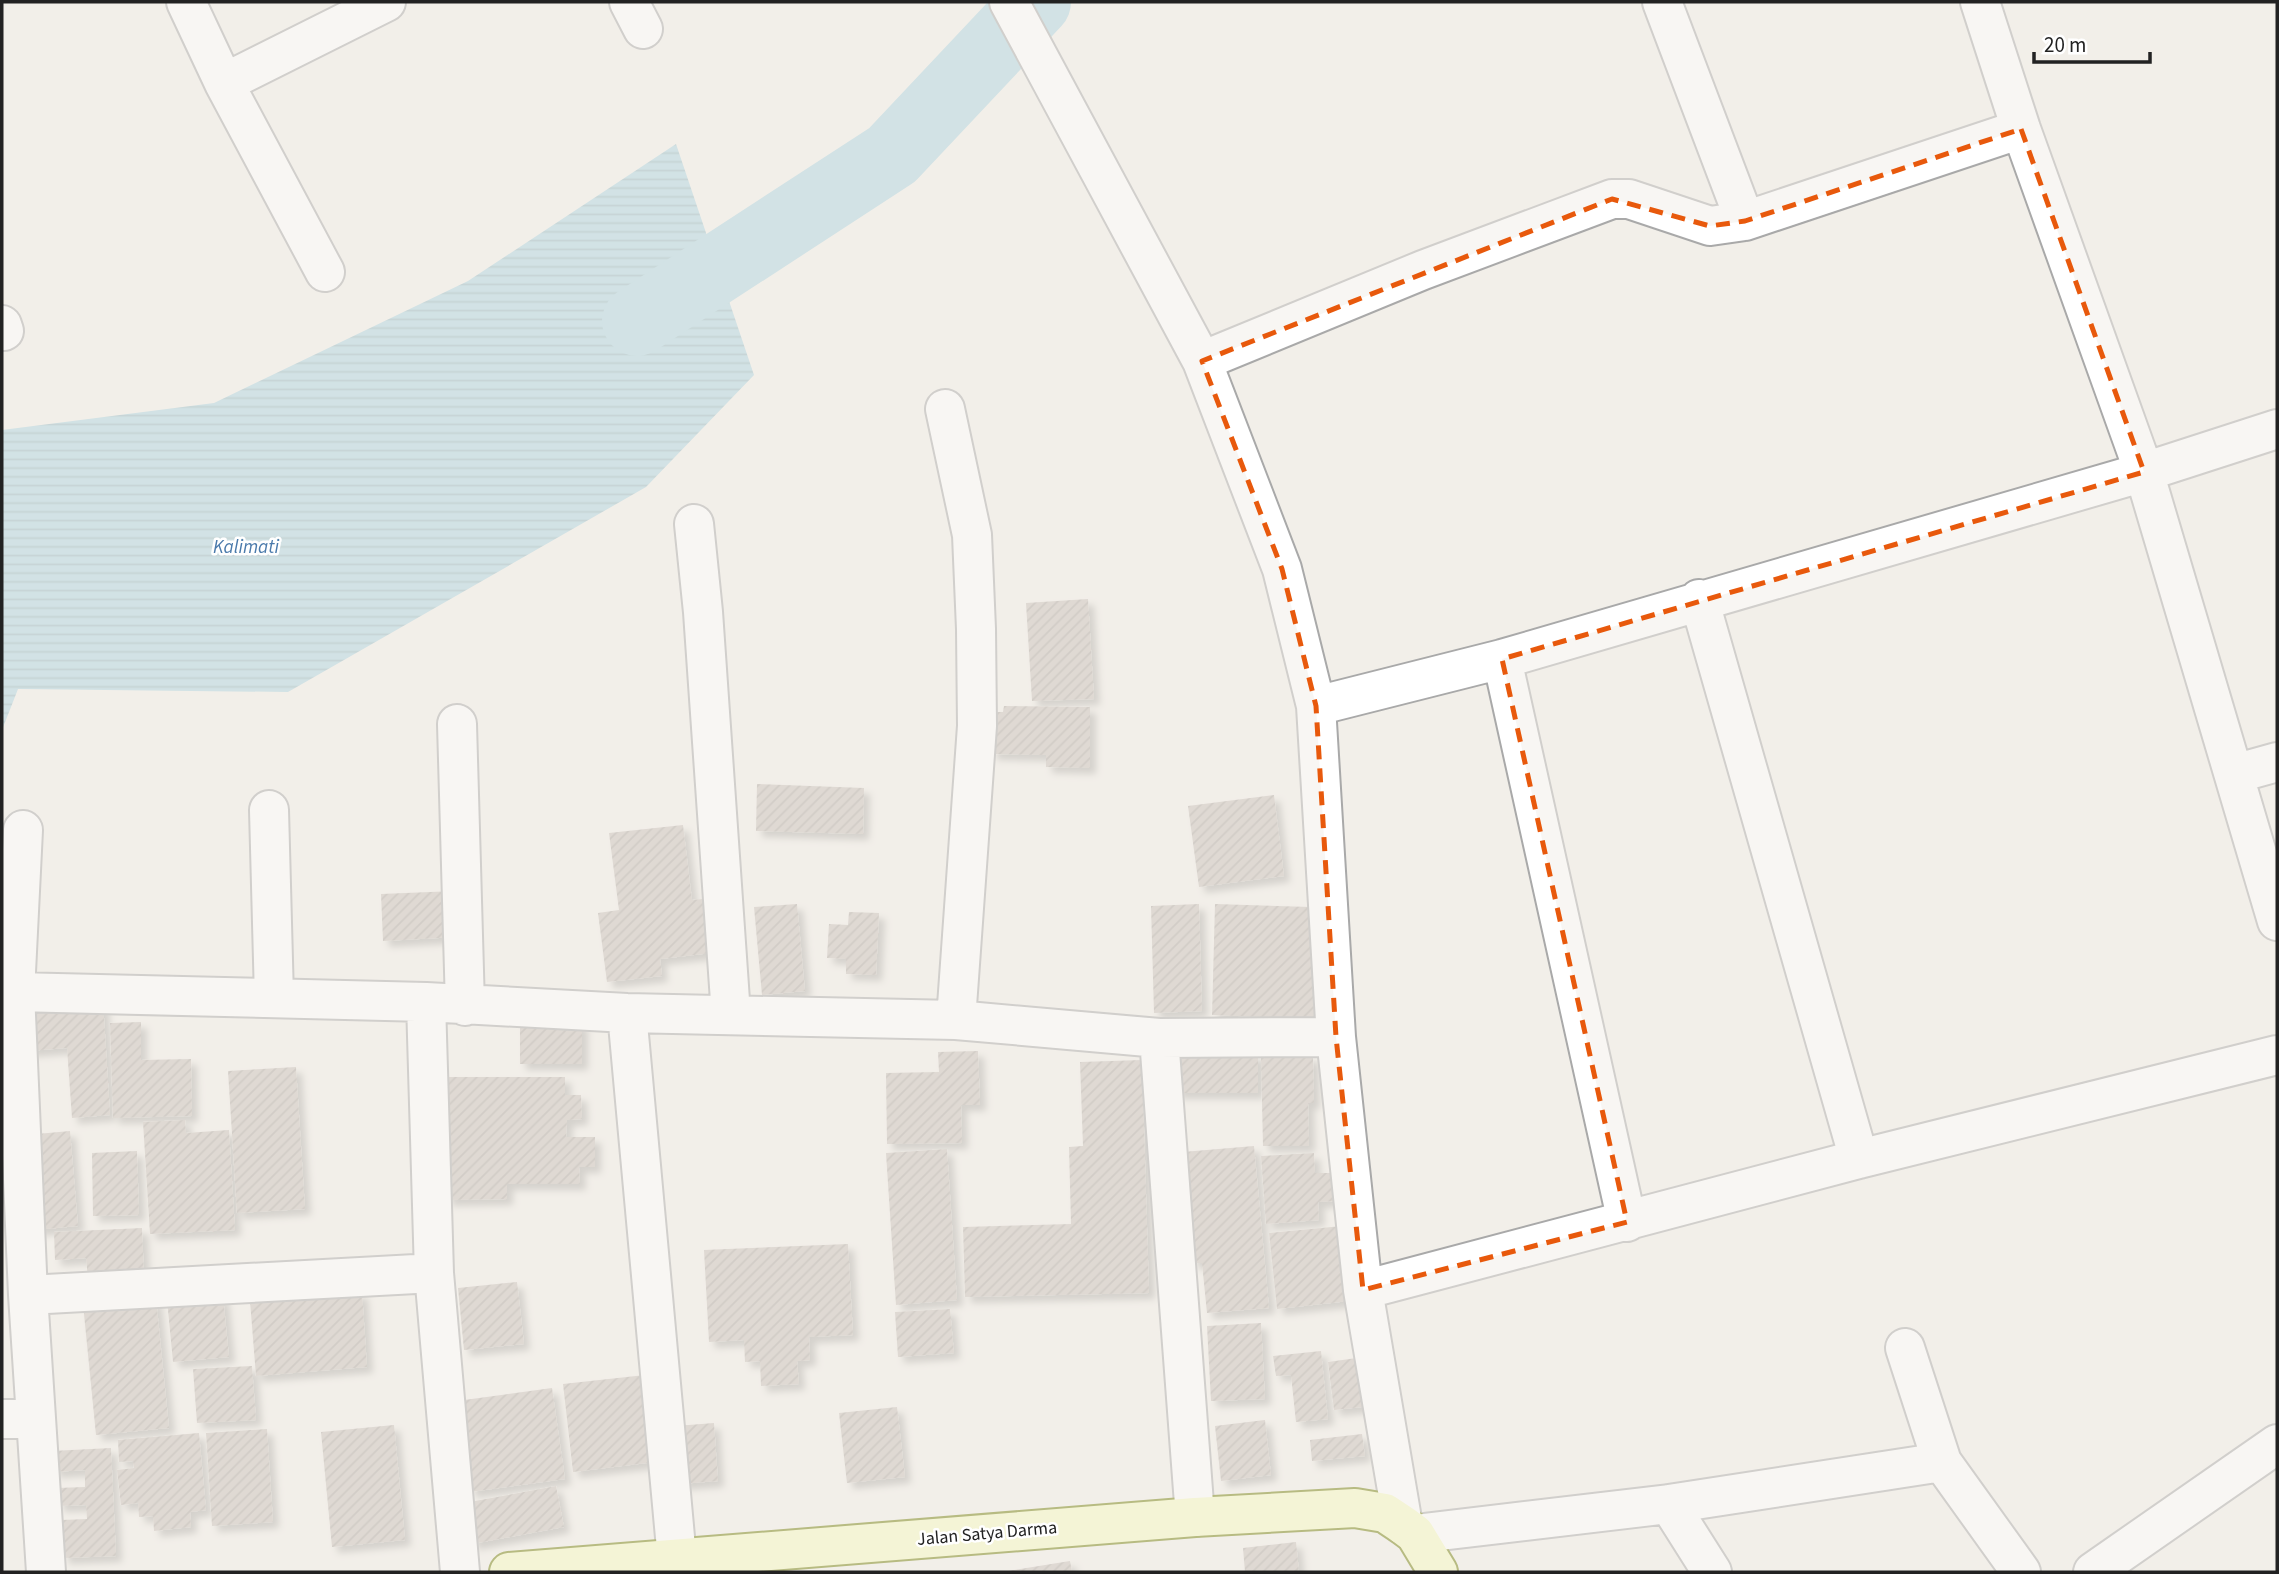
<svg xmlns="http://www.w3.org/2000/svg" width="2279" height="1574" font-family="'Source Sans 3',sans-serif">
  <defs>
    <pattern id="water-rules" width="6" height="5" patternUnits="userSpaceOnUse" patternTransform="scale(1.75)"><rect width="6" height="5" fill="#aad3df"/><path d="M0 2.5h6" fill="none" stroke="#92b5bf"/></pattern>
    <pattern id="building-hatch" width="6" height="6" patternUnits="userSpaceOnUse" patternTransform="scale(1.75)"><rect width="6" height="6" fill="#c7bfb8"/><path d="M-1 1l2-2M0 6l6-6M5 7l2-2" fill="none" stroke="#aba49e"/></pattern>
    <filter id="shadow"><feDropShadow dx="6" dy="6" stdDeviation="3.5" flood-color="#0004"/></filter>
  </defs>
  <rect width="100%" height="100%" fill="#f2efe9"/>
  <path fill="url(#water-rules)" d="M676,144l78,231 -108,112 -358,205 -270,-3 -16,41v-300l212,-27 254,-122z"/>
  <g fill="none" stroke-linecap="round" stroke-linejoin="round">
    <path stroke="#aad3df" stroke-width="70" d="M637,321l255,-166 144,-153"/>
  </g>
  <path fill="url(#building-hatch)" filter="url(#shadow)" d="M1088,599l6,100 -62,2 -6,-98z
    M1004,706l86,1v61l-44,-1v-12l-55,-1v-42h12z
    M757,784l107,4 -1,46 -107,-3z
    M1274,795l10,81 -85,11 -11,-81z
    M683,825l9,75 22,-2 6,54 -60,7 2,17 -55,6 -9,-69 21,-3 -10,-77z
    M455,891l2,46 -74,4 -2,-47z
    M797,904l8,87 -43,4 -8,-88z
    M1199,904l3,107 -48,2 -3,-107z
    M1215,904l95,3v31h14l-2,81 -110,-4z
    M849,912l30,1 -3,62 -30,-1v-15l-19,-1 2,-34 19,1z
    M103,1001l7,114 -38,3 -5,-70 -40,3 -2,-45z
    M141,1022v38l50,-1 1,57 -79,2 -3,-95z
    M520,1022h62v42h-62z
    M978,1051l2,54h-19l1,38 -75,1 -1,-71 53,-1 -1,-20z
    M1175,1054h83v39h-83z
    M1313,1056l1,47h-6l1,43h-46l-2,-89z
    M1142,1060l7,233 -184,4 -2,-70 108,-3 -2,-77 14,-1 -3,-84z
    M296,1067l9,142 -68,4 -9,-142z
    M445,1077h120v18h16l1,24 -15,1 -1,17h29v30h-16l1,17h-73v15l-61,1z
    M185,1120l1,13 43,-3 6,100 -85,4 -7,-112z
    M70,1131l8,95 -43,4 -9,-95z
    M1254,1146l15,162 -62,5 -5,-50h-10l-9,-111z
    M947,1149l10,151 -61,5 -10,-152z
    M137,1151l2,64 -46,1 -1,-63z
    M1314,1153l1,20h20l2,28 -19,1 1,18 -53,4 -5,-68z
    M1342,1226l7,75 -72,8 -8,-76z
    M142,1228l2,49 -56,2 -2,-21 -31,2 -1,-28z
    M848,1244l5,91 -44,2 1,23 -13,1 2,23 -38,2 -1,-25 -15,1 -1,-22 -35,2 -5,-92z
    M517,1282l7,62 -60,6 -6,-62z
    M362,1292l5,75 -111,9 -6,-75z
    M223,1296l6,61 -56,5 -6,-62z
    M156,1298l13,130 -73,7 -13,-131z
    M950,1309l4,44 -56,4 -3,-45z
    M1261,1323l4,76 -54,2 -4,-75z
    M1321,1351l7,68 -32,3 -5,-47 -15,1 -3,-20z
    M1364,1357l7,49 -37,4 -6,-48z
    M252,1366l4,54 -59,3 -4,-54z
    M645,1375l10,87 -82,10 -10,-88z
    M552,1388l13,91 -95,13 -13,-91z
    M897,1407l8,70 -58,6 -8,-70z
    M1265,1420l6,55 -50,6 -6,-55z
    M714,1423l4,58 -38,3 -4,-58z
    M394,1425l11,115 -73,7 -11,-115z
    M267,1429l6,93 -61,4 -6,-93z
    M199,1433l7,77 -16,2 1,15 -37,4 -1,-15 -14,1 -1,-14 -17,2 -4,-35 17,-2 -1,-7 -14,1 -1,-22z
    M1362,1434l3,22 -53,5 -2,-21z
    M111,1448l5,108 -53,2 -2,-38 26,-1 -1,-14 -28,1 -1,-18 28,-1v-17l-32,2 -1,-21z
    M556,1486l8,41 -92,17 -8,-41z
    M1296,1542l3,30h-54l-2,-24z
    M1070,1561l2,11h-63l-1,-1z"/>
  <g fill="none" stroke-linecap="round" stroke-linejoin="round">
    <defs>
      <path id="minor" d="M186,2l38,81 101,189
        M629,2l14,27
        M1009,2l193,359 80,208 34,137 20,331 27,253 40,235
        M1662,2l83,219
        M1980,2l41,127 123,343 133,449
        M224,83l162,-81
        M2,325l2,6
        M1202,361l221,-91 189,-71h17l81,27 35,-5 276,-92
        M945,409l27,126 4,94 1,97 -21,294
        M694,524l9,88 28,403
        M1699,599l160,560
        M1502,659l125,563
        M1316,706l186,-47 642,-187 133,-43
        M457,724l8,282
        M2234,774l43,-12
        M269,810l5,188
        M23,830l-8,162 13,303 18,277
        M15,992l411,10 201,11 329,7 203,18 177,-1
        M426,1002l8,271 26,299
        M627,1013l50,546
        M1159,1038l36,479
        M1363,1290l496,-131 418,-104
        M28,1295l406,-22
        M1905,1348l37,114 79,110
        M2,1419h33
        M1669,1504l43,68
        M1415,1534l254,-30 273,-42
        M2093,1572l184,-128"/>
      <path id="secondary" d="M509,1572l686,-55 160,-9 30,5 18,12 12,9 23,38"/>
    </defs>
    <use href="#minor" stroke="#a9a9a9" stroke-width="42"/>
    <use href="#secondary" stroke="#707d05" stroke-width="42"/>
    <use href="#minor" stroke="#fff" stroke-width="38"/>
    <use href="#secondary" stroke="#f7fabf" stroke-width="38"/>
  </g>
  <path d="M0 0H2279V1574H0ZM2021,129l123,343 -642,187 125,563 -264,68 -27,-253 -20,-331 -34,-137 -80,-208 410,-162 98,27 35,-5z" fill="#f2efe9" fill-opacity=".55" fill-rule="evenodd"/>
  <path fill="none" stroke="#e8590c" stroke-width="5" stroke-dasharray="14 9" stroke-linejoin="round" d="M2021,129l123,343 -642,187 125,563 -264,68 -27,-253 -20,-331 -34,-137 -80,-208 410,-162 98,27 35,-5z"/>
  <g text-anchor="middle" stroke-width="5" stroke-linejoin="round" paint-order="stroke">
    <g font-size="18" fill="#222" stroke="#fff">
      <text transform="translate(987 1533) rotate(-5)" y="6">Jalan Satya Darma</text>
    </g>
    <g font-size="19" font-style="italic" fill="#4a7aab" stroke="#fff">
      <text x="246" y="553">Kalimati</text>
    </g>
  </g>
  <rect width="2279" height="1574" fill="none" stroke="#222222" stroke-width="7"/>
  <path d="M2034 52v10h116v-10" fill="none" stroke="#222222" stroke-width="3.5"/>
  <text x="2044" y="52" font-size="21" fill="#222222" stroke="#ffffff" stroke-width="5" paint-order="stroke">20 m</text>
</svg>
